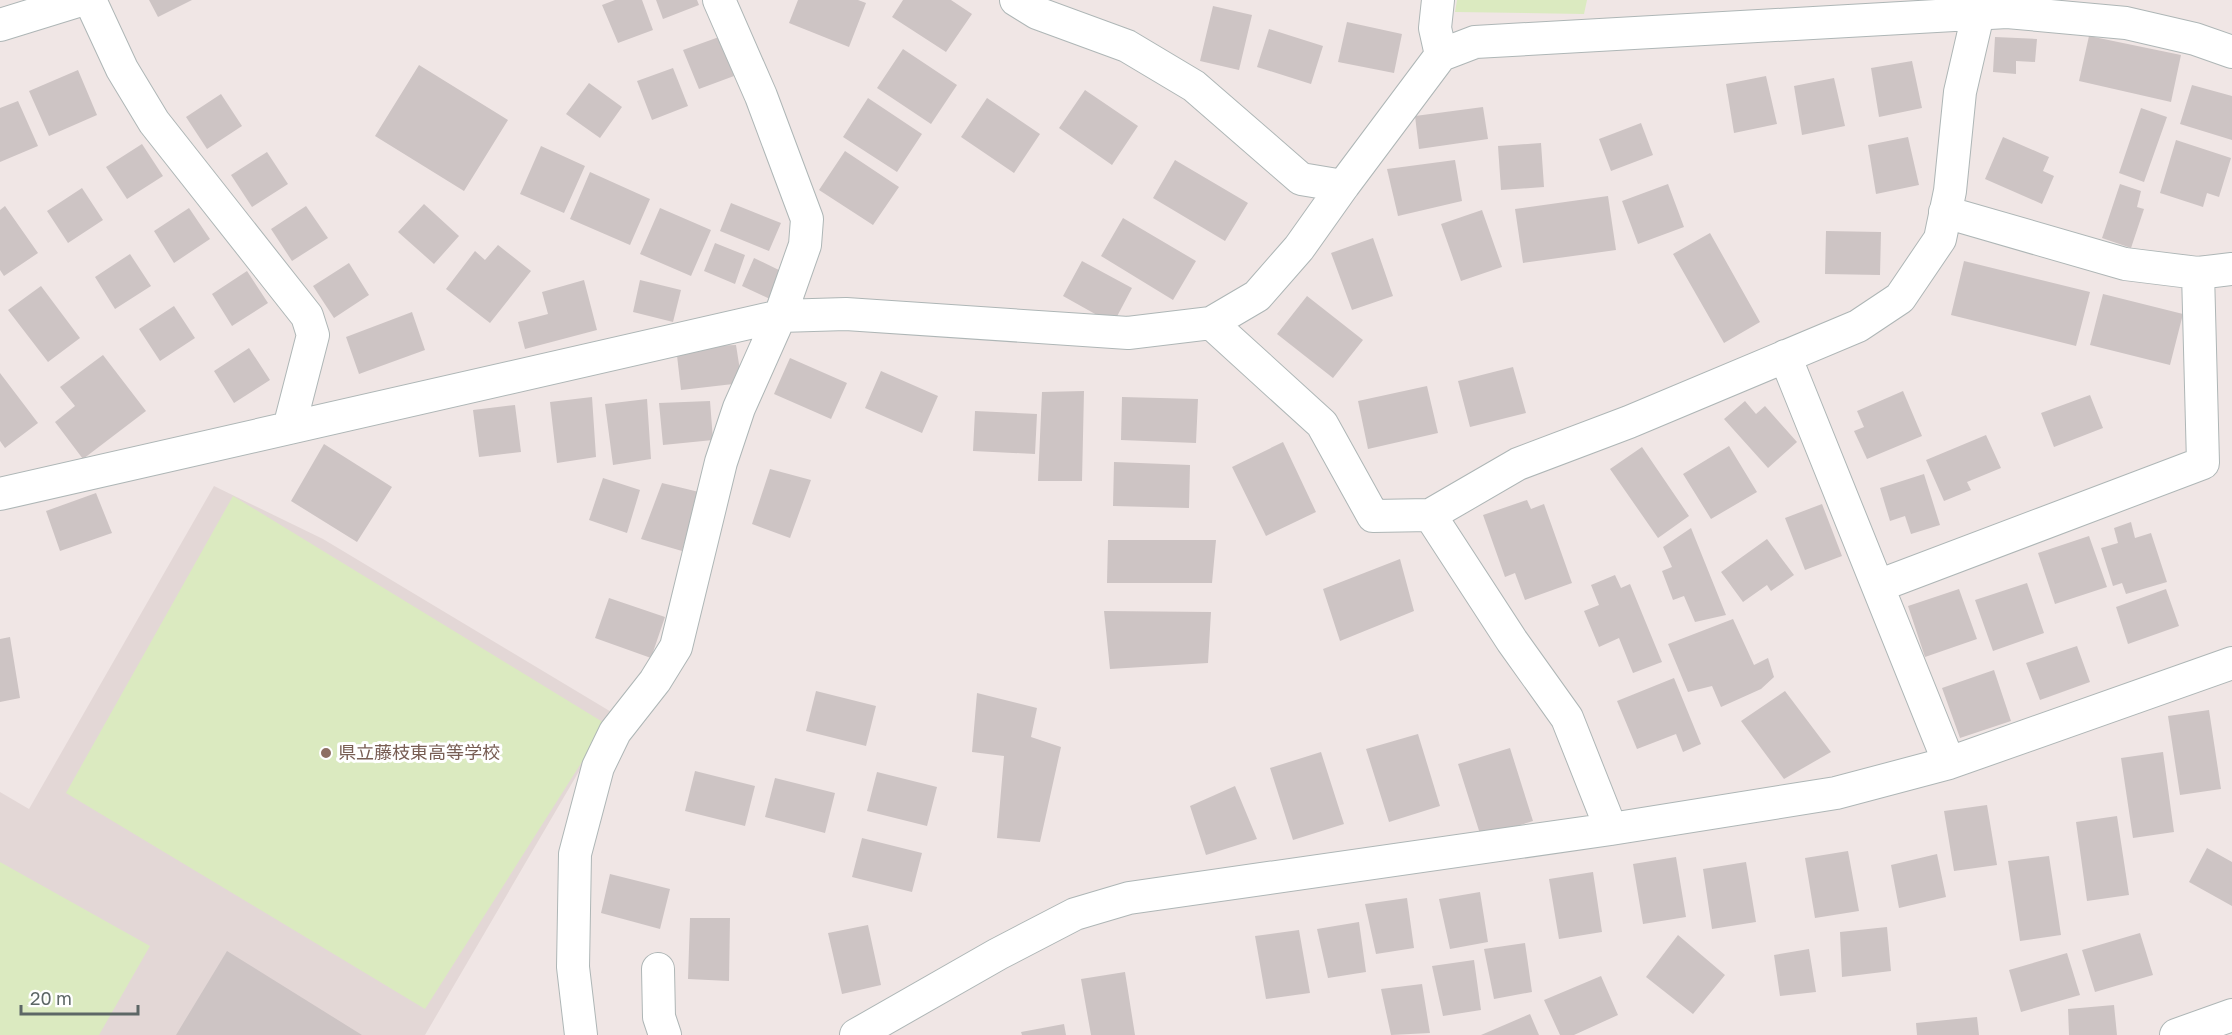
<svg xmlns="http://www.w3.org/2000/svg" width="2232" height="1035" font-family="'Golos Text','Noto Sans JP',sans-serif">
  <rect width="100%" height="100%" fill="#f0e6e5"/>
  <path fill="#e3d7d6" d="M214,486l109,53 290,174 -188,322h-425v-243l29,17z"/>
  <path fill="#dbeac0" d="M1457,0h130l-3,14 -129,-2z
    M233,496l373,228 -181,285 -359,-216z
    M0,862l150,84 -51,89h-99z"/>
  <path fill="#cdc4c4" d="M149,0h43l-34,17z
    M615,0h27l11,30 -35,13 -16,-38z
    M656,0h41l2,5 -36,14z
    M798,0h60l8,3 -17,44 -60,-24z
    M903,0h48l21,14 -26,38 -54,-35z
    M1213,6l39,9 -13,55 -39,-9z
    M1347,22l55,12 -8,39 -56,-11z
    M1269,29l54,17 -12,38 -54,-17z
    M2089,36l92,19 -10,47 -92,-21z
    M719,37l15,39 -35,13 -16,-39z
    M1995,37l42,2 -2,23 -19,-1v13l-23,-2z
    M903,49l54,36 -26,39 -54,-36z
    M1912,61l10,47 -43,9 -8,-49z
    M419,65l89,55 -44,71 -89,-55z
    M673,68l15,38 -36,14 -15,-39z
    M78,70l19,45 -48,21 -20,-45z
    M1766,76l11,48 -43,9 -8,-49z
    M1834,78l11,48 -43,9 -8,-49z
    M589,83l33,24 -22,31 -34,-24z
    M2192,85l40,11v44l-52,-16z
    M1085,90l53,36 -26,39 -53,-37z
    M221,94l21,32 -35,23 -21,-32z
    M868,98l54,36 -25,38 -54,-35z
    M987,98l53,36 -26,39 -53,-36z
    M18,101l20,45 -38,16v-54z
    M1483,107l5,32 -69,10 -4,-33z
    M2141,108l26,9 -23,65 -25,-9z
    M1641,123l12,32 -42,16 -12,-32z
    M1908,137l11,48 -43,9 -8,-49z
    M2003,137l46,20 -6,14 11,5 -12,28 -57,-25z
    M2176,140l55,18 -12,39 -12,-4 -4,14 -43,-14z
    M1541,143l3,44 -43,3 -3,-44z
    M142,144l21,32 -36,23 -21,-32z
    M541,146l44,20 -21,47 -44,-19z
    M845,151l54,36 -26,38 -54,-35z
    M267,152l21,32 -36,23 -21,-32z
    M1175,160l73,43 -23,38 -72,-43z
    M1455,160l7,41 -64,15 -11,-47z
    M590,172l60,27 -20,46 -60,-26z
    M1668,184l16,43 -46,17 -16,-43z
    M2120,184l21,7 -4,16 7,2 -13,39 -29,-10z
    M82,188l21,32 -35,23 -21,-32z
    M1608,196l8,54 -93,13 -8,-54z
    M731,203l50,20 -12,28 -49,-20z
    M424,204l35,32 -25,28 -36,-32z
    M5,206l33,47 -34,23 -4,-6v-60z
    M306,206l22,32 -36,23 -21,-32z
    M189,208l21,31 -36,24 -20,-32z
    M660,208l51,22 -20,46 -51,-22z
    M1482,210l20,57 -41,14 -20,-57z
    M1123,218l73,43 -23,39 -72,-44z
    M1826,231l55,1 -1,43 -55,-1z
    M1710,233l50,89 -36,21 -51,-89z
    M1373,238l20,58 -41,14 -21,-57z
    M715,243l30,12 -10,29 -31,-13z
    M498,245l33,26 -41,52 -44,-34 29,-38 10,9z
    M130,254l21,32 -36,23 -20,-32z
    M754,258l29,14 -11,28 -30,-14z
    M1082,261l50,27 -19,36 -50,-28z
    M1964,261l126,31 -14,54 -125,-31z
    M349,263l20,32 -35,23 -21,-32z
    M247,271l21,32 -36,23 -20,-32z
    M584,280l13,50 -72,19 -7,-27 30,-8 -6,-22z
    M640,280l41,10 -8,32 -40,-10z
    M41,286l39,52 -32,24 -40,-52z
    M2103,294l80,20 -13,51 -80,-20z
    M1307,296l56,44 -30,38 -56,-44z
    M174,306l21,32 -35,23 -21,-32z
    M412,312l13,38 -66,24 -13,-37z
    M736,345l6,38 -61,7 -5,-43z
    M249,348l21,32 -36,23 -20,-32z
    M103,355l43,56 -63,48 -28,-37 20,-16 -15,-19z
    M790,358l57,25 -16,36 -57,-25z
    M1513,367l13,46 -56,14 -12,-46z
    M881,371l57,25 -16,37 -57,-25z
    M0,373l38,50 -33,25 -5,-7z
    M1427,386l11,47 -70,16 -10,-48z
    M1084,391l-2,90h-44l4,-89z
    M1903,391l19,45 -55,23 -13,-28 10,-4 -7,-16z
    M2090,395l13,33 -49,19 -13,-34z
    M592,397l4,60 -39,6 -7,-61z
    M1122,397l76,2 -2,44 -75,-3z
    M647,399l4,60 -38,6 -8,-61z
    M710,401l3,39 -50,5 -4,-42z
    M1745,401l11,13 9,-8 32,36 -29,26 -44,-49z
    M515,405l6,47 -42,5 -6,-47z
    M975,411l62,3 -2,40 -62,-3z
    M1986,435l15,33 -34,14 4,8 -27,11 -18,-41z
    M1283,442l33,70 -50,24 -34,-69z
    M324,444l68,43 -35,55 -66,-41z
    M1729,446l28,46 -46,27 -28,-45z
    M1642,447l47,69 -31,22 -48,-69z
    M1114,462l76,3 -1,43 -76,-2z
    M770,469l41,11 -21,58 -38,-14z
    M1924,474l16,51 -29,9 -6,-18 -15,5 -10,-33z
    M603,478l37,12 -13,43 -38,-13z
    M662,483l37,9 -17,59 -41,-12z
    M96,493l16,40 -52,18 -14,-40z
    M1527,500l4,9 13,-5 28,79 -47,17 -10,-27 -10,4 -22,-62z
    M1822,504l20,52 -37,14 -20,-52z
    M2131,522l4,16 16,-5 16,49 -41,12 -4,-11 -9,3 -12,-38 17,-5 -4,-15z
    M1691,528l35,87 -31,7 -11,-26 -11,4 -11,-29 10,-4 -9,-20z
    M2089,536l18,51 -52,17 -17,-51z
    M1767,539l27,36 -23,16 -4,-6 -24,17 -22,-30z
    M1108,540h108l-4,43h-105z
    M1400,559l14,52 -74,30 -17,-52z
    M1615,575l6,13 9,-4 32,78 -29,11 -14,-35 -20,9 -15,-36 15,-6 -8,-20z
    M2027,583l17,50 -51,18 -18,-51z
    M1959,589l18,50 -52,18 -17,-51z
    M2166,589l13,37 -51,18 -12,-37z
    M609,598l56,19 -14,41 -56,-20z
    M1104,611l107,1 -3,51 -98,6z
    M1733,619l21,46 14,-7 6,19 -13,12 -40,18 -9,-21 -24,6 -20,-48z
    M10,637l10,61 -20,4v-63z
    M2077,646l13,36 -50,18 -14,-37z
    M1994,670l17,51 -51,17 -18,-50z
    M1674,678l27,66 -18,8 -7,-18 -39,15 -20,-48z
    M816,691l60,15 -10,40 -60,-15z
    M1785,691l46,61 -47,27 -43,-58z
    M977,693l60,15 -6,29 30,10 -21,95 -43,-4 7,-82 -32,-4z
    M2209,710l12,79 -41,6 -12,-79z
    M1418,734l22,72 -51,16 -23,-73z
    M1510,748l23,73 -52,16 -23,-73z
    M1321,752l23,72 -51,16 -23,-72z
    M2163,752l11,80 -41,6 -12,-80z
    M695,771l60,15 -10,40 -60,-15z
    M877,772l60,15 -10,39 -60,-15z
    M775,778l60,15 -10,40 -60,-16z
    M1235,786l22,53 -51,16 -16,-49z
    M1987,805l10,60 -43,6 -10,-60z
    M2117,816l12,79 -42,6 -11,-79z
    M862,838l60,15 -10,39 -60,-15z
    M2207,848l25,14v44l-43,-24z
    M1848,851l11,60 -44,7 -10,-60z
    M1937,854l9,43 -47,11 -8,-43z
    M2049,856l12,79 -41,6 -12,-80z
    M1676,857l10,60 -43,7 -10,-60z
    M1746,862l10,60 -44,7 -9,-60z
    M1593,872l9,60 -43,7 -10,-60z
    M610,874l60,15 -10,40 -59,-16z
    M1480,892l8,50 -38,7 -11,-50z
    M1407,898l7,50 -38,6 -11,-50z
    M690,918h40l-1,63 -41,-2z
    M1359,922l7,50 -38,6 -11,-49z
    M868,925l13,60 -39,9 -14,-61z
    M1887,927l4,44 -49,6 -2,-45z
    M1299,930l11,63 -44,6 -11,-63z
    M2140,933l13,42 -58,17 -13,-42z
    M1678,935l47,40 -32,39 -47,-37z
    M1525,943l7,49 -38,7 -10,-50z
    M1809,949l7,43 -36,4 -6,-41z
    M227,951l135,84h-186z
    M2067,953l13,42 -59,17 -12,-42z
    M1474,960l7,50 -38,6 -11,-50z
    M1125,972l10,63h-44l-10,-56z
    M1601,976l17,39 -44,20h-14l-16,-35z
    M1422,984l8,49 -39,2 -10,-46z
    M2114,1005l3,30h-48l-1,-26z
    M1530,1014l9,21h-58z
    M1977,1017l2,18h-62l-1,-12z
    M1064,1024l2,11h-44l-1,-3z"/>
  <g fill="none" stroke-linecap="round" stroke-linejoin="round">
    <defs>
      <path id="street" d="M90,0l32,69 32,53 153,194 6,19 -24,93
        M1016,0l21,13 90,33 67,40 107,93 42,7
        M1438,0l-3,28 6,27
        M0,25l81,-25
        M1945,212l180,52 73,9 34,-4
        M1211,323l111,101 51,92 57,-1 88,-51 111,-42 229,-96 42,-28 40,-59 10,-48 10,-99 18,-78
        M1785,356l164,407
        M0,494l780,-178 66,-2 282,19 83,-10 46,-27 42,-48 44,-62 98,-131 34,-13 532,-30 119,11 69,16 37,13
        M1430,515l82,126 55,77 44,111
        M1878,586l325,-123 -5,-190
        M658,969l1,48 6,18
        M581,1035l-8,-68 2,-113 23,-87 17,-35 40,-51 21,-34 45,-185 18,-54 41,-92 25,-71 2,-26 -46,-123 -42,-96
        M856,1035l142,-81 77,-40 54,-16 482,-69 225,-36 113,-30 283,-100
        M2176,1035l56,-20"/>
    </defs>
    <use href="#street" stroke="#aeb6b6" stroke-width="34"/>
    <use href="#street" stroke="#fff" stroke-width="32"/>
  </g>
  <circle fill="#8d6e63" stroke="#fff" stroke-width="2" cx="326" cy="753" r="6"/>
  <g text-anchor="middle" stroke-width="6" stroke-linejoin="round" paint-order="stroke">
    <g font-size="18" fill="#785e54" stroke="#fff" text-anchor="start">
      <text x="338" y="759">県立藤枝東高等学校</text>
    </g>
  </g>
  <path d="M21 1005v9h117v-9" fill="none" stroke="#5d6766" stroke-width="3"/>
  <text x="30" y="1005" font-size="18" fill="#5d6766" stroke="#ffffff" stroke-width="4.5" paint-order="stroke">20 m</text>
</svg>
